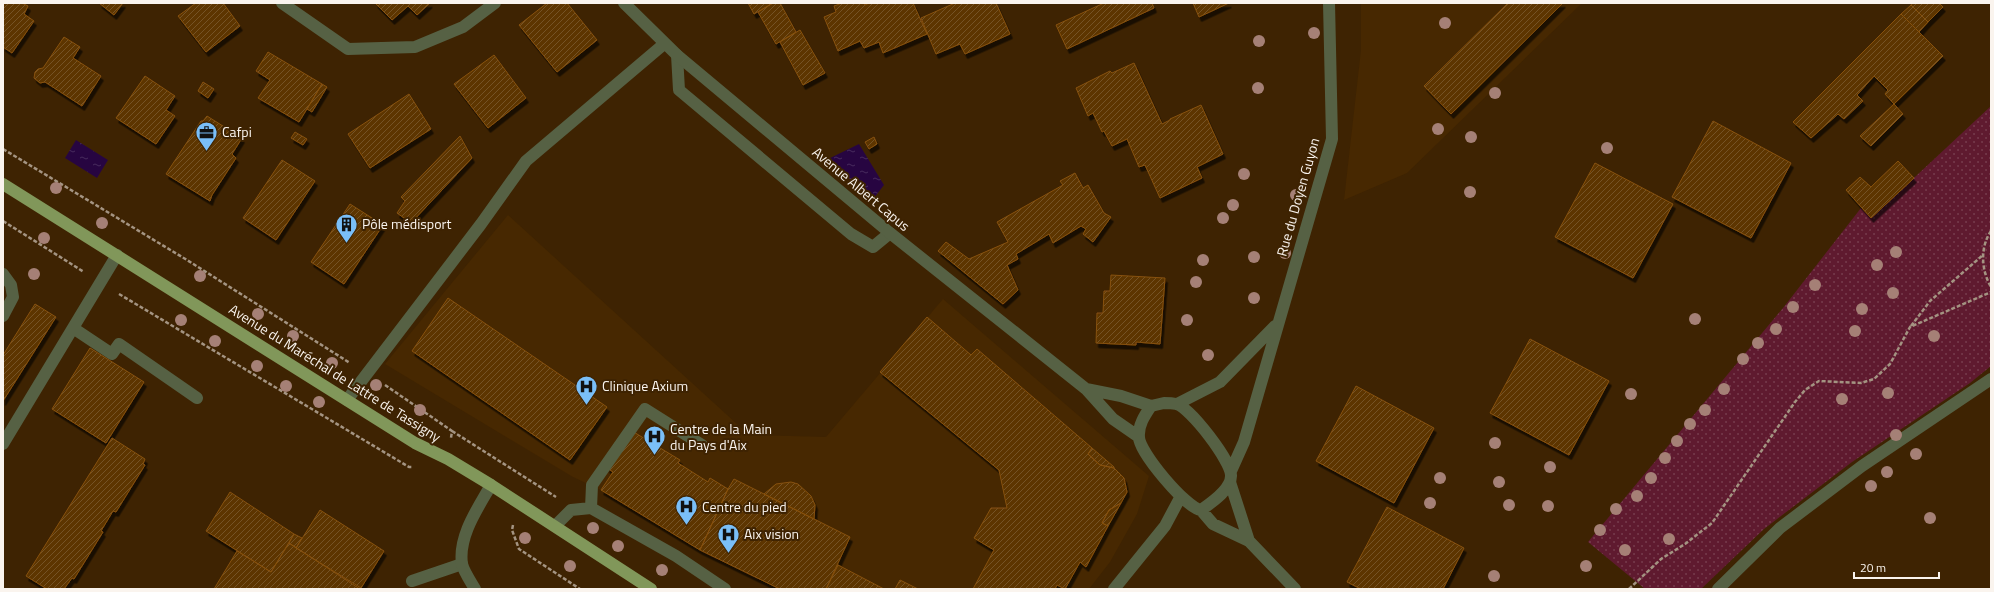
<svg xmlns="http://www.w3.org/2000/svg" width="1994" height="592" font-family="'Titillium Web',sans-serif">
  <defs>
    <pattern id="park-dots" width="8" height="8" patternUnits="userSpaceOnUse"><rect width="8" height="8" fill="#5f1a2f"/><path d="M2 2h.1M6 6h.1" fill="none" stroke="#773c4d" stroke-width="1.8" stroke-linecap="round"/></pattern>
    <pattern id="water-ripples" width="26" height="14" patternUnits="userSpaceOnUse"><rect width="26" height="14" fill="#270541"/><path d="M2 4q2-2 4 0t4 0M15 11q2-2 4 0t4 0" fill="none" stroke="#472a5d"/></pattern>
    <pattern id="building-hatch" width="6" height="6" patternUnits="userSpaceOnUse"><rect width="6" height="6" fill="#5d3500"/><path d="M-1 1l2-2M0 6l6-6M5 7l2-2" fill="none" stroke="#755326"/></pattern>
    <filter id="shadow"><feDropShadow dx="2.5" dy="4.5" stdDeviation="0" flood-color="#0009"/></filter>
  </defs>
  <rect width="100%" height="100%" fill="#3e2302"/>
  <path fill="#472801" d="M1361,3h221l-175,170 -63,27 17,-150z
    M508,215l241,220 77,2 117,-138 206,177 -12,38 -27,48 -21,27h-205l-46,-23 -12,23h-47l-79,-39 -99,-60 -28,-13 -188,-113z"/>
  <path fill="url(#park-dots)" d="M1991,106v260l-21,17 -118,79 -88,67 -63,60h-56l-57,-47 195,-234 78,-100 10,10z"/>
  <path fill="url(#water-ripples)" d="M76,140l32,20 -11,18 -32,-20z
    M859,144l25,41 -10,13 -48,-38z"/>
  <path fill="url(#building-hatch)" stroke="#87510e" filter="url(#shadow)" d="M3,3h19l6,3 -4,8 10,7 -22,32 -9,-6z
    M99,3h24l-9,12z
    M196,3h27l17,23 -34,26 -28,-36z
    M375,3h55l-13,12 -9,-9 -16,14z
    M547,3h20l30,37 -40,32 -38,-47z
    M748,3h25l-19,11z
    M773,3h7l16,29 -20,12 -18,-32z
    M842,3h22l1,2 4,-2h44l14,31 -44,19 -4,-11 -15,6 -4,-7 -22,10 -14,-34 12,-5 -2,-6z
    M955,3h41l14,31 -45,20 -5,-10 -24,10 -15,-36z
    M1104,3h48l2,5 -87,41 -11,-24z
    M1193,3h36l-30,14z
    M1508,3h55l-112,111 -27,-28z
    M1912,3h27l4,4 -15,15 -17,-17z
    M1911,5l17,17 -9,10 -18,-18z
    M1901,14l42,42 -49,48 -9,-10 3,-4 -14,-14 -17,19 6,6 -19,18 -6,-5 -27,24 -18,-16z
    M800,30l25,43 -22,12 -23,-43z
    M64,37l16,10 -7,11 28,18 -19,30 -37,-24 -5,1 -6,-5 1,-6 3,-3 5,-1z
    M268,52l54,32 -23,38 -41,-24 12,-18 -14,-9z
    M494,55l32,43 -38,30 -34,-44z
    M1134,63l28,61 8,-4v-1l31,-14 22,49 -26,13 5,11 -42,20 -15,-33 -6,2 -12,-28 -15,7 -8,-15 -2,1 -9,-19 -5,3 -12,-28 34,-17 2,2z
    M145,76l30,20 -9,14 9,6 -19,28 -40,-26z
    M203,82l11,7 -6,9 -10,-7z
    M322,84l5,3 -15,25 -5,-3z
    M409,94l22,35 -61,39 -22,-34z
    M1894,104l9,10 -32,32 -11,-10z
    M207,116l35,22 -10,16 4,4 -24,37 -2,6 -44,-27 35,-53h2z
    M1713,121l78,42 -40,75 -79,-41z
    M295,132l12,7 -4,6 -12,-7z
    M460,136l12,22 -61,65 -14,-10 8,-12 -4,-4z
    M874,137l3,7 -8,5 -4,-7z
    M282,160l33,21 -39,59 -33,-22z
    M1898,161l16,17 -43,40 -25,-28 14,-13 11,10z
    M1595,163l78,41 -40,74 -78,-41z
    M1075,173l8,15 5,-3 16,28 7,4 -18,25 -10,-8 3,-5 -5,-3 -28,17 -4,-9 -33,20 2,5 -11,6 11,25 -15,14 -65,-53 8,-9 23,17 39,-17 -11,-20 66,-37 -3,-4z
    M350,204l33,21 -39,59 -33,-22z
    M1111,275l54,3 -5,66 -24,-2v3l-40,-2 1,-30h6l1,-22h6z
    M448,298l159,109 -37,53 -158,-109z
    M35,304l21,13 -53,84v-46z
    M927,317l44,38 6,-6 115,99 -4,6 12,11 14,3 10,10 3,14 -6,11 -12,7 -7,13 6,3 -22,41 -6,-5 -15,27 -8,-4 -2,4h-82l21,-39 -20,-12 17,-30h16l-8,-38 -119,-98z
    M1530,339l79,42 -40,74 -79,-42z
    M90,348l54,34 -38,61 -54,-34z
    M1356,386l78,42 -40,75 -78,-42z
    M632,431l48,29 -2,3 30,19 2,-4 18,11 -28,61 -99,-60 12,-18 -6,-4z
    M112,438l33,21 -2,5 2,1 -29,47 -3,-1 -12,20 2,1 -29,47 -2,-1 -8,11h-17l-21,-13z
    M1092,448l22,19v1l-14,-3 -12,-11z
    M734,479l116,58 -24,52h-46l-80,-39 28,-61z
    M791,482l7,2 13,12 4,9 -1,14 -50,-25 12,-10z
    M230,492l64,42 -23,38 -65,-41z
    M1121,503l-13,23 -6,-3 7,-13z
    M1387,507l77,41 -21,41h-82l-14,-7z
    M320,510l64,41 -23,37 -65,-40z
    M294,534l8,4 -6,10 -7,-5z
    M289,543l71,46h-146l23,-38 34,21z
    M838,565l46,24h-58z
    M900,580l18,9h-23z"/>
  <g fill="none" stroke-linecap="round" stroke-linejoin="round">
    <path stroke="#a49482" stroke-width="2.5" stroke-dasharray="4 2" stroke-linecap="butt" d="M3,149l184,111 163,103
      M3,221l81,51
      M1991,231c-11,16 -10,39 0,56
      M119,294l290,173h4
      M1911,326l19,-25 53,-46
      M385,385l67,46 -1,7
      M452,431l104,66
      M513,525l-1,5 7,19 61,40
      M1629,589l32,-30 24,-15 27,-21 83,-121 10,-12 14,-9 42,2 13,-4 16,-15 20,-37 81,-35"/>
    <path stroke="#566144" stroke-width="12" d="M677,55l2,35 172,144 22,13 17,-14
      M3,274l8,11 2,12 -10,19
      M73,328l39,26 7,-10 78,54
      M3,444l114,-189
      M591,508l1,-23 53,-76 57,36
      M555,526l16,-16 20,-2 85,48 49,33
      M412,581l50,-17
      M1718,589l62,-61 82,-62 129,-87"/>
    <path stroke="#566144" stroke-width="12" d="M282,3l66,46 67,-2 48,-20 32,-24
      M624,3l53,52 213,178 196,156 27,30 26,18
      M1086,389l35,7 30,10
      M347,400l134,-176 45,-63 138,-117
      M1164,403c3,0 8,0 12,1 14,3 56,58 55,72 0,14 -20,27 -30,34 -15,-2 -62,-58 -62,-73 -1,-12 6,-22 12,-31z
      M1177,404l43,-22 55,-56
      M1231,471l13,-29 88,-303 -3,-136
      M1230,482l19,59
      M1201,510l12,14 36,17 46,48
      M475,589c-4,-7 -11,-17 -13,-25 -4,-28 16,-56 29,-79
      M1114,589l51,-63 16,-30"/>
    <path stroke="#81975a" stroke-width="12" d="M3,184l412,259 33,16 43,26 160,104"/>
  </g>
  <g fill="#a58076">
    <circle cx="1445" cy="23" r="6"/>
    <circle cx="1314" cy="33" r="6"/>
    <circle cx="1259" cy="41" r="6"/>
    <circle cx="1258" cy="88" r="6"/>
    <circle cx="1495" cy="93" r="6"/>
    <circle cx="1438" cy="129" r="6"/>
    <circle cx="1471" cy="137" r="6"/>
    <circle cx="1607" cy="148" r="6"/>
    <circle cx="1244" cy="174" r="6"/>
    <circle cx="56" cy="188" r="6"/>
    <circle cx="1470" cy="192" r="6"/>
    <circle cx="1296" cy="195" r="6"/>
    <circle cx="1233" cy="205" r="6"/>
    <circle cx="1223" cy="218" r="6"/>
    <circle cx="102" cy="223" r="6"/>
    <circle cx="44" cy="238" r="6"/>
    <circle cx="1896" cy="252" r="6"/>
    <circle cx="1285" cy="253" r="6"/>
    <circle cx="1254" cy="257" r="6"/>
    <circle cx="1203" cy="260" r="6"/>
    <circle cx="1877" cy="265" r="6"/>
    <circle cx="34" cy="274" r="6"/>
    <circle cx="200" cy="276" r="6"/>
    <circle cx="1196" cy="282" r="6"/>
    <circle cx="1815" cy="285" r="6"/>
    <circle cx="1893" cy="293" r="6"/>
    <circle cx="1254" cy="298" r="6"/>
    <circle cx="1793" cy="307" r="6"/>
    <circle cx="1862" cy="309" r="6"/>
    <circle cx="258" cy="314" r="6"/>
    <circle cx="1695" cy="319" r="6"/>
    <circle cx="181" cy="320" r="6"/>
    <circle cx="1187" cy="320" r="6"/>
    <circle cx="1776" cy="329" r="6"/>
    <circle cx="1855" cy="331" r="6"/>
    <circle cx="293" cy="336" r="6"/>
    <circle cx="1934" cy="336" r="6"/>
    <circle cx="215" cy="341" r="6"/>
    <circle cx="1758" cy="343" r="6"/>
    <circle cx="1208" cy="355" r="6"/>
    <circle cx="1743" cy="359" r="6"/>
    <circle cx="332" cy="363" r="6"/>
    <circle cx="257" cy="366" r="6"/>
    <circle cx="376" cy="385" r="6"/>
    <circle cx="286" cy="386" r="6"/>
    <circle cx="1724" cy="389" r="6"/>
    <circle cx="1888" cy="393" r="6"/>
    <circle cx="1631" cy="394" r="6"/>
    <circle cx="1842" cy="399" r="6"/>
    <circle cx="319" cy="402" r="6"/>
    <circle cx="420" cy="410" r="6"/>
    <circle cx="1705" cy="410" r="6"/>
    <circle cx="1690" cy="424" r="6"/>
    <circle cx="1896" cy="435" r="6"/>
    <circle cx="1677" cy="441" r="6"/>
    <circle cx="1495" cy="443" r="6"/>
    <circle cx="1916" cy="454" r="6"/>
    <circle cx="1665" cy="458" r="6"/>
    <circle cx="1550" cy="467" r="6"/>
    <circle cx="1887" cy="472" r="6"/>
    <circle cx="1440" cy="478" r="6"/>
    <circle cx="1651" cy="478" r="6"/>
    <circle cx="1499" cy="482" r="6"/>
    <circle cx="1871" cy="486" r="6"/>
    <circle cx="1637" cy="496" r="6"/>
    <circle cx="1430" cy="503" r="6"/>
    <circle cx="1509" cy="505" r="6"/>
    <circle cx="1548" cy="506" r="6"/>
    <circle cx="1616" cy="509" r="6"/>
    <circle cx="1930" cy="518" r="6"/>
    <circle cx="593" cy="528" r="6"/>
    <circle cx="1600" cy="530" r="6"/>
    <circle cx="525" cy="538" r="6"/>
    <circle cx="1669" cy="539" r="6"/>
    <circle cx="618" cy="546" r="6"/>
    <circle cx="1625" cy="550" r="6"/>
    <circle cx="570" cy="566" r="6"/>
    <circle cx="1586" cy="566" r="6"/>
    <circle cx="662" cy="570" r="6"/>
    <circle cx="1494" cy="576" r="6"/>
  </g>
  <defs>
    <symbol id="office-pin" viewBox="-11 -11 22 30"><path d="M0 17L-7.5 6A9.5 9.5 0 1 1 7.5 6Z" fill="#7abff8" stroke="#3e2302"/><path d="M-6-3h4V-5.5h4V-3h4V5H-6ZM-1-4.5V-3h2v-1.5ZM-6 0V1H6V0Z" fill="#111"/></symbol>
    <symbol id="building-pin" viewBox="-11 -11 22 30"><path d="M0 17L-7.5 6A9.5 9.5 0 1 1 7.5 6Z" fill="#7abff8" stroke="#3e2302"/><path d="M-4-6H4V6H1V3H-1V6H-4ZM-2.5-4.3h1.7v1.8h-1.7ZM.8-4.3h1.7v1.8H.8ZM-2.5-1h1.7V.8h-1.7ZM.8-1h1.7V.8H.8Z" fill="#111"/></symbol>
    <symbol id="hospital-pin" viewBox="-11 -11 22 30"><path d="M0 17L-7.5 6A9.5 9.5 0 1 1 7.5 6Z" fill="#7abff8" stroke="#3e2302"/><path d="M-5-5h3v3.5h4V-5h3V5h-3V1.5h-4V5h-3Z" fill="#111"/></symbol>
  </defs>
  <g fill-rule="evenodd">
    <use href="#office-pin" x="194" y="120" width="25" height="34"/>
    <use href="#building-pin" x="334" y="212" width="25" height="34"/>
    <use href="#hospital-pin" x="574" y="374" width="25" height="34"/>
    <use href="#hospital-pin" x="642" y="424" width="25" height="34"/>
    <use href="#hospital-pin" x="674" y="494" width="25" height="34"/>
    <use href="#hospital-pin" x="716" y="522" width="25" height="34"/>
  </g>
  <g text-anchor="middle" stroke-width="4" stroke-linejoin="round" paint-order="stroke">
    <g font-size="14" fill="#faf4ee" stroke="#3e2302" text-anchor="start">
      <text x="222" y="137">Cafpi</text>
      <text x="362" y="229">Pôle médisport</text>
      <text x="602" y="391">Clinique Axium</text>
      <text x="670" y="434">Centre de la Main<tspan x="670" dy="16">du Pays d'Aix</tspan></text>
      <text x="702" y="512">Centre du pied</text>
      <text x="744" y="539">Aix vision</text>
    </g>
    <g font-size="14" fill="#faf4ee" stroke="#3e2302">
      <text transform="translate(861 189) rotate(40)" y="5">Avenue Albert Capus</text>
      <text transform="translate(1298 197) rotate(-74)" y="5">Rue du Doyen Guyon</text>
      <text transform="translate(335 373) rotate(32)" y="5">Avenue du Maréchal de Lattre de Tassigny</text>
    </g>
  </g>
  <rect width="1994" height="592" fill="none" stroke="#faf4ee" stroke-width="8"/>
  <path d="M1854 572v6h85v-6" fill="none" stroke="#faf4ee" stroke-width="2"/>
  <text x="1860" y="572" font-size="12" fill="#faf4ee" stroke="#3e2302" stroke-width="3" paint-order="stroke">20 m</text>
</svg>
